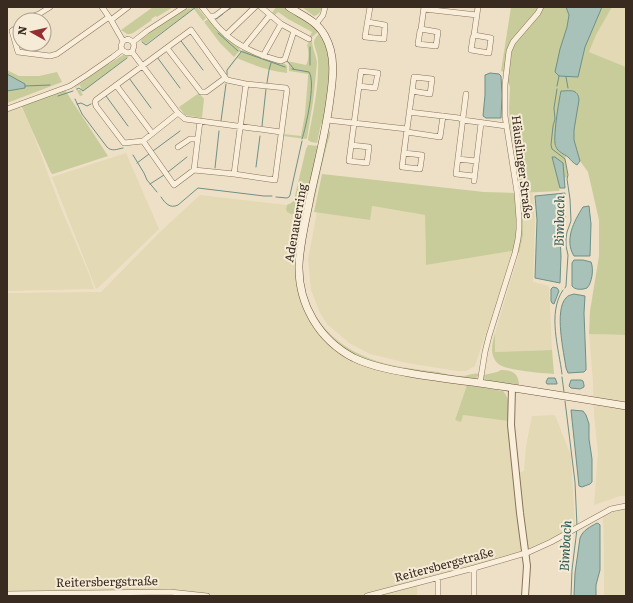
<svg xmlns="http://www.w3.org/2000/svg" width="633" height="603" font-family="Literata,serif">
  <rect width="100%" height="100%" fill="#eee0c6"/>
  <path fill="#e3d9b4" d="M612,7h14v60l-37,-15 7,-17z
    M19,107l3,2 9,19 29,78 29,68 5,15 -87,2v-179z
    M126,153l33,76 -60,58 -3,2 -44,-112z
    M521,193h12l2,27 -2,62 16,4 3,64 -57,2v-19l24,-80 4,-17v-17z
    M200,195l87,10 -1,4 18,8 -7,49 18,62 62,41 25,7 65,9 -12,35 8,-5 45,6 7,53 9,-3 2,-25 6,-30 23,-1 16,41 4,70 -55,27 -102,26 -1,17h-410v-303l94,-1 59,-60z
    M371,206l54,9 1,50 86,-14 -6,22 -31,93 -9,5h-9l-50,-8 -37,-9 -21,-11 -22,-19 -7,-11 -9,-23 -3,-31 9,-47 52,8z
    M589,334l37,1v161h-6l-26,9 4,-52 -4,-39 -1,-32z
    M620,509h6v87h-22v-44l-1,-35z"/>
  <path fill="#c8cc9a" d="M153,7h20l-16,10 -1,-1 -5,3 1,1 -19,13 -3,1h-3l-6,-4z
    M194,7h2l-50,37 -6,-4 15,-12 21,-14 13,-6 1,1z
    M197,7l9,11 -3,3 -9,-12z
    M276,7h9l25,17 9,7 -8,7 -1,-2 2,-4 -24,-13 -10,-7 -3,3 -3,-2z
    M302,7h20c-1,4 -3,8 -8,9z
    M511,7h55l3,8 -10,61 19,1 7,-30 17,-40h10l-16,28 -7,17 37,15v268l-37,-1 1,-23 9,-55v-36l-11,-48 -8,-11 -6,-21v-48l-3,-1h-10l-5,33 -1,19v4l6,6 5,2 -1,6 3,16 -4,1 -1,-15 -11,-6 8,31 -1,3 -38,2 2,26v17l-4,17 -7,-2 -86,14 -1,-50 -53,-9 -2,14 -56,-8 8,-38 162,18 37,1 -3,-23 -8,-44 -1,-17 1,-22 -6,-15 -3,-1z
    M208,19l2,1 29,27 1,3 -6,7 -14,-14 -16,-21z
    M320,33l8,15 2,24 -6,52h-3l-4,19 -6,-1 -3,-2v-1c5,-26 11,-52 10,-78 0,-13 -10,-18 2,-28z
    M310,40h2c0,8 4,15 5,23l-4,39 -6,36 -1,1 -23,-3v-2l18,2 4,-22 3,-37v-3l-19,-3v-7l-2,-3 19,4c3,-5 3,-14 1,-20z
    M243,49l27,11 15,4 2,2v7c-18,-2 -34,-8 -50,-15l-9,12h-1z
    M123,55l6,1 -46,35 -2,-2v-1l-1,-3 -4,2 2,3h2l2,2h-1l2,3 -3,1 -5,-9 33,-24 1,1z
    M7,70l12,6h20l18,-4 5,10 -55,21z
    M65,90l43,66 -55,18 -2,-1 -30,-68z
    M199,93l5,6 -2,19 -17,-3 -6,-8z
    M329,131l1,1v3c-7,22 -11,45 -16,67 -5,20 -10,40 -11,60 -3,54 34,90 84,102 17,4 34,6 51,8 8,2 16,4 24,4 6,0 11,-4 17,-2l-1,2 -4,4 -87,-13 -33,-12 -26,-19 -14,-19 -12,-34 1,-34 19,-93z
    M308,145l11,1 -15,71 -13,-3 -4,-2 -1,-3 1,-4 4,-2 3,-3 12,-51z
    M495,333v19l57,-2 2,24c-13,-1 -44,-3 -54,-9 -2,-1 -5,-4 -6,-7 -4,-7 -1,-18 1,-25z
    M501,370c12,0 18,4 18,16l-33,-5 -2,-3v-3l13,-3z
    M467,385l36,6c8,8 5,20 5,30l-45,-6 -2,7 -6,-2z"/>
  <path fill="#a8c1b9" stroke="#6e9086" d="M566,7h36l-17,40 -7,30 -19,-1 -4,-4 5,-23 7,-22 2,-12z
    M490,73l9,1 2,2 1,19 -1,23h-15l-3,-2 2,-21v-20z
    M7,74l18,10v4l-18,3z
    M561,91c8,0 17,-3 18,9l-5,30v10l6,21 -3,4c-4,-2 -6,-5 -9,-8 -4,-3 -10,-5 -12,-10 -4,-6 3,-47 5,-56z
    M552,157h3l8,6 2,25h-5z
    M565,193v25l-5,19 1,19 -1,27 -25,-5 2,-58 -2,-24z
    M589,206l2,18 -1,32h-16c-10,-16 0,-35 9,-49z
    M574,260h9l8,2c3,7 1,21 -4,26 -5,2 -12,2 -15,-2v-23z
    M553,287l4,1 2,3 -5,13 -2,-1 -1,-2v-12z
    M574,294l11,2 -1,17 2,52v5l-2,2 -16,1 -2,-5c-2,-15 -12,-58 0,-70 2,-3 5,-3 8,-4z
    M548,378h7l2,5v1h-10l-1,-2z
    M571,380h10l2,1 1,4v2l-4,2 -9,-1 -2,-2z
    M571,410h1l11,1 3,4 3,9v15l3,20v23l-2,2 -8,3 -3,-1z
    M597,523l2,1 1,1v45l-4,15v11h-22l1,-23 5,-35c3,-8 10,-11 17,-15z"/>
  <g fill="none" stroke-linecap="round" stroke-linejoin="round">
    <path stroke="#6e9086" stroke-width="1" d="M226,11l5,-3
      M223,13l2,-1
      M219,17l4,-3
      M216,19l2,-1
      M218,33l20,18
      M181,41l22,29
      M142,42l4,3 50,-38
      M310,47v18
      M240,51l45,16
      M157,57l23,31
      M287,61l7,8
      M292,69l17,3c7,10 -3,55 -7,67
      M227,75v-5l14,-18
      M566,77l2,11
      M129,78l22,30
      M267,83l2,-13 2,-7
      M25,86l25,-1
      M557,86l2,-10
      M77,89l2,-1 4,3 44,-33
      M557,89l-3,19 1,11 -2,7 -2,19 1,4 4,3 9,7 3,16 -1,4 3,20 1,22 -4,11 -1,7v7l2,9 -2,31 -1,2
      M58,96l15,-5
      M106,96l22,30
      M75,99l7,15 25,33c5,5 10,2 16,1
      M77,104l4,-1 6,3 4,-2
      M221,121l5,-37
      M262,126l4,-37
      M153,151l27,-20
      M133,155l11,18 3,7 10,12
      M137,163l12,-9
      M256,167l4,-31
      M215,168l4,-37
      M168,172l19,-15
      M150,184l14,-9
      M161,197c4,6 9,12 17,8l20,-17 66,8h8
      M276,197l11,1 2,-1 1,-2 12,-54
      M562,374c-3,-25 -15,-61 1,-84
      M562,377l2,15
      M565,401l10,81 2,44
      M571,596l1,-26 5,-41"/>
    <defs>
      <path id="minor" d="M102,7l9,13 12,21
        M202,7c6,7 11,15 18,22 15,16 35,25 57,31l4,1 4,-2 9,-28
        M261,7l20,17 28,15
        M424,9l53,6
        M210,16h5l12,-9
        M27,20l6,-4 6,-2 11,-7
        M111,20l17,-13
        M368,22l17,3 -1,14 -19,-2 5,-30
        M316,24l7,-9 2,-8
        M20,25l-8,6 6,21 32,4 7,-2 52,-37
        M421,29l17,3 -2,14 -18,-2 2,-13 1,-2 3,-22
        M191,30l36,50 19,4 40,4 1,2 -12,90 -41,-6 -40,-4 -20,15 -31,-44 -19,2 -28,-37 -1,-4 1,-2z
        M226,35l29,-28
        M474,35l17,3 -2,15 -18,-3 2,-13 1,-2 4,-28
        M133,42l14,-11 37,-24
        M244,47l26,-32
        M167,48l34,44h5l19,-14
        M122,50l5,3 5,-1 2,-6 -1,-4
        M122,50l-1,-4 2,-5 5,-2 5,3
        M132,52l46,61 7,6 96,13
        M263,56l18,-32
        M116,85l36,48
        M466,94l-10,80 18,2
        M7,109l63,-23 17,-11 26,-18 9,-7
        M409,112l50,6 4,2 43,6
        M327,120l80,9
        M407,132l33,5 3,-21
        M143,141l35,-28
        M351,145l18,2 -2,16 -18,-2 12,-90 17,2 -3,15 -16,-2
        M178,147l12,-8h7
        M404,153l18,2 -2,14 -18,-2c4,-30 8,-60 12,-90l18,2 -2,15 -18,-3
        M458,159l18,2
        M194,170l6,-49
        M234,174l12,-90
        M474,181l7,-58
        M480,383l5,-31 4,-16 26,-83 3,-14 1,-10v-10l-2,-27 -12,-76v-31l4,-34 4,-9 25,-29 3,-6
        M474,568v28
        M7,594l163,-2 37,4
        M367,596l107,-28 55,-16 22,-10 60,-33 15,-3
        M438,596v-18"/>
      <path id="tertiary" d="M512,389l-1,36 9,88 7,53 -2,30"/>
      <path id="secondary" d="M289,7c14,9 28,14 36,29 11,19 8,43 5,63 -4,33 -13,66 -20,99 -4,22 -10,44 -11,67 -1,39 20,75 55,93 17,8 36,12 55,15 23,4 47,7 70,10 49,7 98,15 147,23"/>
    </defs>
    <use href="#minor" stroke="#89725c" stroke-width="6"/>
    <use href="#tertiary" stroke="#89725c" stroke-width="8"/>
    <use href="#secondary" stroke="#6b533f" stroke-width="8"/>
    <use href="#minor" stroke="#f8eeda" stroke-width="5"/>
    <use href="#tertiary" stroke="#f8eeda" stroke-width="6"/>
    <use href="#secondary" stroke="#f8eeda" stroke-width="7"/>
  </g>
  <g text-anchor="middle" stroke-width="4" stroke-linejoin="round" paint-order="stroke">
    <g font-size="12" fill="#392b20" stroke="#f5ebd6">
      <text transform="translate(522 167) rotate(83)" y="4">Häuslinger Straße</text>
      <text transform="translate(296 223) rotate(-80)" y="4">Adenauerring</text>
      <text transform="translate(444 565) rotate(-15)" y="4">Reitersbergstraße</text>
      <text transform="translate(107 582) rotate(-1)" y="4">Reitersbergstraße</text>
    </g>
    <g font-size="13" font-style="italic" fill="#2f5954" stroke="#f5ebd6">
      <text transform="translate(559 221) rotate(-89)" y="5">Bimbach</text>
      <text transform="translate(565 546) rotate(-87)" y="5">Bimbach</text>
    </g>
  </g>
  <rect width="633" height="603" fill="none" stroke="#392b20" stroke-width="16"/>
  <g transform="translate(32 32) rotate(278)"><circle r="19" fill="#f5ebd6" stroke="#aa9e8d"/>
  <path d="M0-3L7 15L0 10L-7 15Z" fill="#972d32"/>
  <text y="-6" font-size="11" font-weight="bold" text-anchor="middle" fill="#392b20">N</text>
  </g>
</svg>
